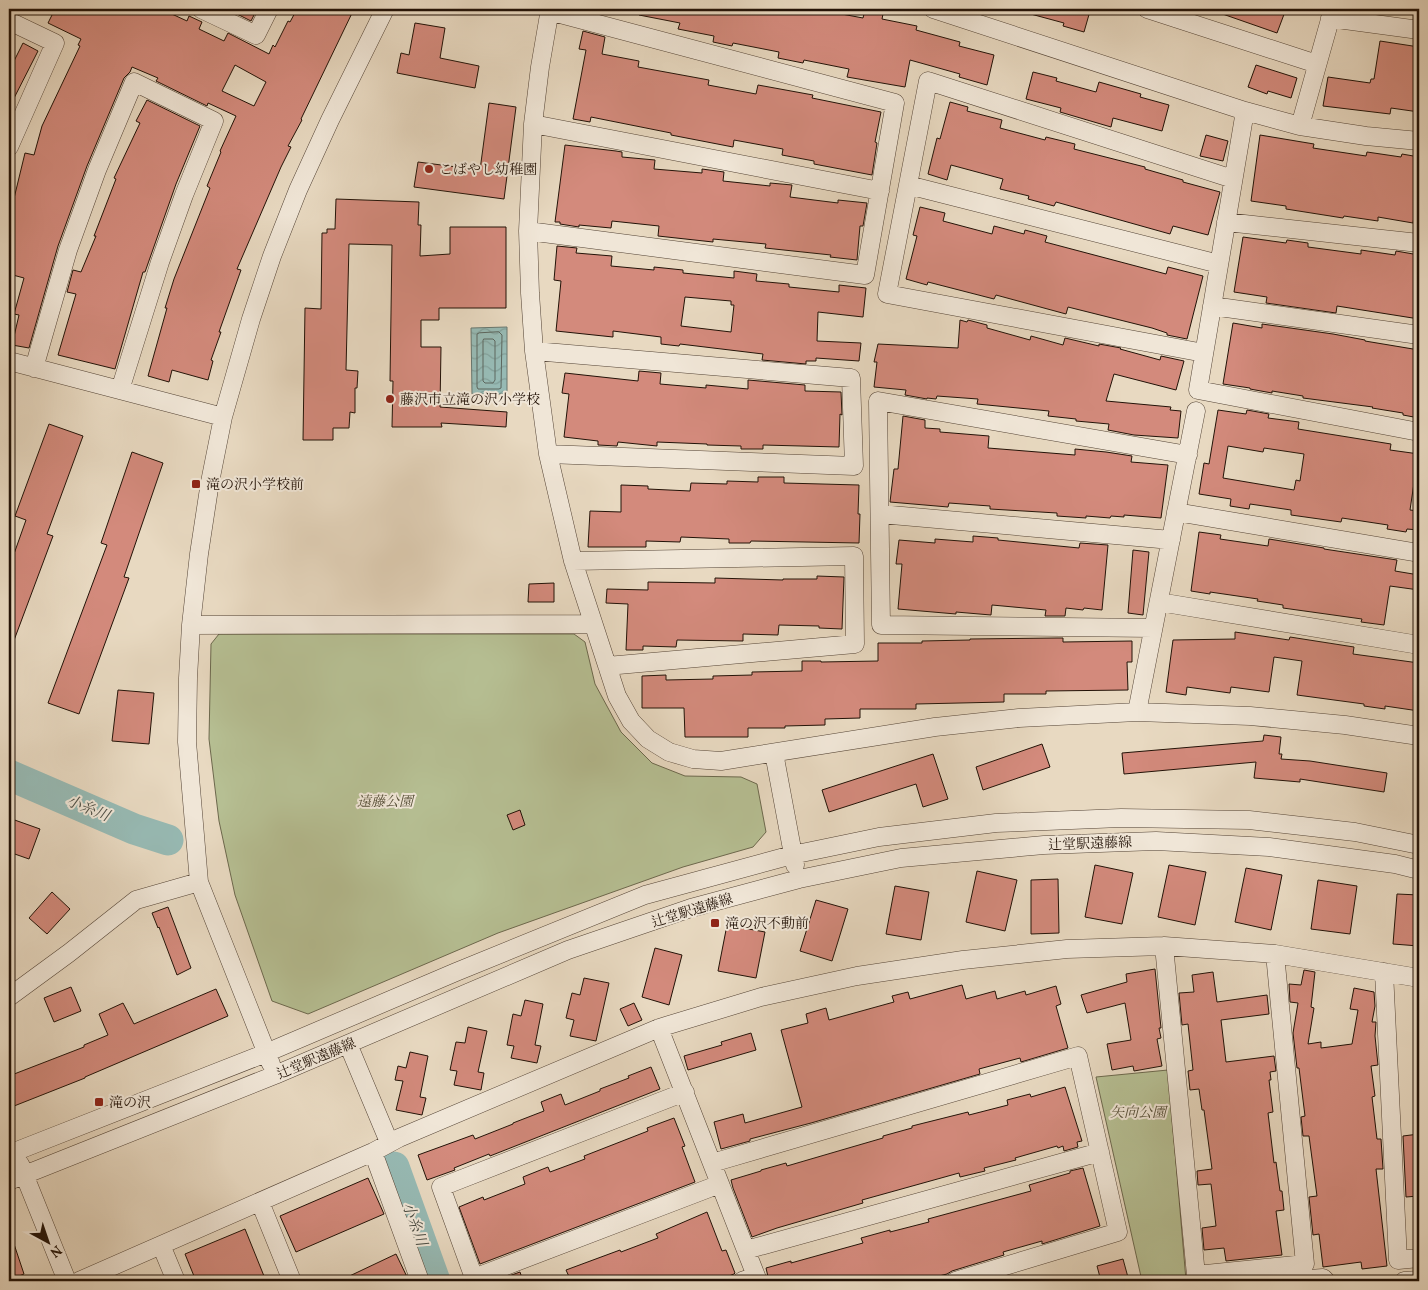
<svg xmlns="http://www.w3.org/2000/svg" width="1428" height="1290" font-family="Vollkorn,'Noto Serif JP',serif">
  <defs>
    <pattern id="water-waves" width="16" height="10" patternUnits="userSpaceOnUse" patternTransform="scale(1.25)"><rect width="16" height="10" fill="#97bab4"/><path d="M0 5q4-4 8 0t8 0" fill="none" stroke="#829f99"/></pattern>
  </defs>
  <rect width="100%" height="100%" fill="#e8d9c1"/>
  <filter id="stains"><feTurbulence type="fractalNoise" baseFrequency=".004" numOctaves="4"/><feColorMatrix values="0 0 0 0 .2 0 0 0 0 .09 0 0 0 0 .02 0 0 0 .5 -.17"/></filter>
  <radialGradient id="worn" r=".72"><stop offset=".6" stop-color="#630" stop-opacity="0"/><stop offset="1" stop-color="#630" stop-opacity=".3"/></radialGradient>
  <path fill="#b6bf93" stroke="#6c684d" d="M219,634h355l11,8 10,42 26,48 31,31 33,13 56,1 16,7 9,48 -13,15 -70,20 -185,66 -190,81 -36,-13 -37,-106 -16,-74 -10,-82 2,-95z
    M1168,1070l18,210 -44,1 -46,-204z"/>
  <path fill="url(#water-waves)" stroke="#68776f" d="M507,327v67h-35l-1,-66z"/>
  <g fill="none" stroke-linecap="round" stroke-linejoin="round">
    <path stroke="#5c665e" stroke-width="1" d="M499,332l3,3 -1,53 -2,1h-21l-1,-2v-53l2,-1z
      M484,339h9l2,2v39l-2,3h-8l-2,-2v-40z"/>
    <path stroke="#97bab4" stroke-width="31" d="M9,775l125,54 34,11
      M394,1167l41,114"/>
  </g>
  <path fill="#d38a7c" stroke="#221207" fill-rule="evenodd" d="M55,9h106l26,12 2,-5 13,6 -3,7 25,12 4,-8 41,21 4,-9 2,2 13,-26 2,1 7,-13h57l-53,110 1,1 -14,26 3,1 -10,20 -44,102 4,1 -22,62h2l-10,28 2,1 -5,19 -36,-10 -3,12 -21,-6 19,-68h-2l9,-29 36,-91 -3,-2 14,-34 -1,-1 16,-35 -28,-13 -1,3 -51,-25 2,-3 -26,-11 -2,5 -6,6 -37,88 -29,80 -29,102 -17,-3 7,-30 -5,-1 10,-36 -15,-4v-55l16,-66 9,2 8,-29 38,-80 -2,-1 3,-6 -33,-16zM235,65l31,17 -12,24 -32,-15z
    M240,9h17l-6,12 -14,-7z
    M640,9h175l48,9 2,-8 18,4 -1,5 35,7 -1,4 44,12 -1,4 35,9 -7,30 -28,-8 1,-3 -50,-14 -5,27 -58,-10 2,-8 -45,-9 -1,3 -25,-5 1,-6 -46,-9 -1,3 -19,-4 1,-6 -36,-7 2,-6 -41,-8z
    M1027,9h56l7,2 -6,21 -21,-6 1,-3 -37,-10z
    M1215,9h71l-9,24 -63,-22z
    M415,23l30,5 -5,30 39,8 -4,22 -78,-15 4,-20 8,2z
    M583,31l22,6 -3,17 37,7 -1,6 71,13 -1,5 48,9 2,-9 55,10 -1,3 69,14 -6,30 2,1 -5,32 -58,-11v-3l-32,-6 1,-6 -49,-9 -1,7 -62,-12v-2l-80,-16 -1,5 -17,-3 13,-69 -7,-1z
    M1380,41l39,6v65l-28,-4 -1,6 -67,-8 5,-29 42,6 1,-4h3z
    M23,43l15,8 -29,57v-37z
    M1256,65l41,13 -6,20 -23,-7 -1,3 -19,-7z
    M1033,72l24,6 -1,3 40,11 3,-10 42,12 -1,3 29,8 -7,26 -49,-13 -2,9 -51,-15 1,-4 -35,-9z
    M147,100l53,26 -24,58 -31,88h-2l-28,97 -57,-14 18,-61 -9,-2 6,-22 8,2 15,-36h-2l22,-57 -2,-1 26,-55 -4,-2z
    M950,102l18,5 -1,4 35,9 -2,8 45,12 1,-3 29,7 -1,5 71,18v2l38,11v2l37,10 -12,43 -35,-9 -3,8 -114,-32 -2,4 -26,-7 1,-3 -29,-7 3,-10 -52,-14 -4,15 -19,-6 9,-36 3,1z
    M489,103l27,4 -12,92 -90,-12 4,-25 62,8z
    M1206,135l22,6 -5,20 -23,-5z
    M1260,135l54,9 -1,4 53,8 1,-4 34,5 1,-3 17,3v27l-6,39 -35,-6v4l-34,-5 -1,2 -57,-9v-3l-35,-5z
    M565,145l51,6 6,1v5l33,3 -1,9 48,4v-4l22,3 -1,9 47,5v-3l22,2 -2,12 48,6v-3l29,3 -4,23h-3l-3,34 -27,-3 1,-2 -66,-7 1,-4 -53,-5v3l-55,-6 1,-10 -47,-5 -1,7 -32,-3v2l-19,-3v-2h-5z
    M336,199l83,3 -1,23h3l-1,31 30,-2v-27h56v81h-67v12h-18v27h20l-1,60 67,5 -1,15 -65,-4 1,4h-50l1,-46h-3l2,-136 -43,-1 -3,126 12,1 -1,17h-2v25l-5,-1 -1,16h-16v12h-30l2,-132 16,1 1,-76h5v-4h8z
    M920,207l25,6 -2,8 49,13 2,-8 30,8 1,-4 22,6 -2,6 121,32 2,-7 35,9 -16,63 -20,-4v-2l-15,-5 -84,-21 -2,7 -70,-19 -2,4 -66,-17 -1,3 -21,-6 11,-43 -4,-1z
    M1243,237l43,6 1,-3 21,3v4l53,7v-4l34,5 1,-4 23,4v64l-82,-13 -1,7 -70,-10 1,-6 -33,-5z
    M557,246l20,2 -1,5 36,3 -1,10 43,4v-3l29,3v3l51,5v-7l23,3 -1,7 33,3v3l50,5v-7l27,3 -3,29 -45,-5 -1,29 44,2 -2,18 -43,-3v3h-10v3l-44,-4 1,-6 -83,-10 -1,2 -18,-2v-7l-48,-6v6l-57,-6 5,-50 -7,-1zM685,297l46,4v4h3l-3,27 -50,-6z
    M960,320l7,2 1,-2 19,5v3l43,12 1,-4 32,9 2,-7 34,8v-2l22,4 -1,1 40,11 1,-4 23,5 -8,29 -62,-16 -8,27 65,6 -1,3 11,1 -3,27 -44,-3 -26,-5 1,-6 -33,-3v-2l-28,-3 1,-5 -72,-7 1,-5 -41,-3 -1,3 -9,-1v1l-22,-4 1,-5 -32,-3 3,-25h-3l4,-18 80,4z
    M1233,323l29,5v-4l71,10 32,6v1l54,9v68l-16,-3v-2l-31,-5 1,-1 -70,-9v-2l-31,-5v2l-22,-4v-1l-27,-4z
    M639,371l22,2 -1,11 46,4v-3l42,4v-9l57,5v6l36,1 1,23 -2,-1 -1,33 -76,-2v4h-22v-3l-34,-1v-1l-50,-2v4l-39,-4 -1,4 -19,-1v-4l-34,-4 5,-43 -7,-1 3,-20 73,8z
    M1218,410l28,4 1,-4 22,4 -1,4 31,4 -1,7 93,15 -1,6 29,4v15l-2,15 -3,-1 -4,27 9,1v19l-12,-1 -1,3 -19,-3 1,-4 -46,-7 -1,4 -50,-7v-5l-41,-6 -1,5 -19,-3 1,-7 -32,-5 5,-31 5,1zM1228,446l35,6 1,-4 40,6 -4,27 -4,-1 -2,10 -71,-12z
    M903,416l22,4v8l15,1v3l49,4 -1,12 87,7v-6l31,3 26,4 -1,6 37,3 -7,53 -37,-3v2l-13,-1 -1,2 -24,-2v2l-29,-2v-3l-67,-4v-3l-41,-3 -1,4 -58,-5 4,-33h4z
    M49,424l34,12 -36,98 6,2 -43,115 -1,-1v-82l17,-48 -11,-4z
    M132,452l31,11 -39,114 5,1 -50,136 -31,-11 59,-158 -6,-2z
    M758,477h26v6l75,2 -1,29h2l-1,29 -108,-2 -1,2h-21v-4l-48,-2 -1,5 -34,-1v6h-58l2,-36 31,1v-27l27,1v3l42,2 1,-8 36,1v-3l31,1z
    M1199,532l22,3 -1,4 48,7 1,-7 55,9v1l73,11 -2,11 24,4v15l-29,-4 -6,39 -23,-3 1,-3 -79,-11v-3l-26,-4 1,-2 -48,-7v2l-19,-3z
    M973,536l25,2v2l81,8 1,-5 28,2 -6,65 -18,-2 -1,2 -17,-2 -1,8h-20l1,-6 -54,-5 -1,10 -35,-3v2l-58,-5 4,-45h-6l3,-24 36,3v-4l38,3z
    M1133,550l16,2 -6,63 -15,-2z
    M817,576l27,1 -2,52 -23,-1v-2l-40,-1 -1,10 -35,-1v7l-66,-1 -1,7 -33,-1v4h-17l2,-46 -22,-1 1,-14 41,1v-8l67,1v-5l68,2v-1h34z
    M554,583v19h-26l1,-18z
    M1235,632l54,8 1,-3 64,10 -1,7 66,9v48l-34,-5v3l-21,-3v-2l-67,-9 5,-34 -28,-4 -5,35 -38,-5 -1,6 -43,-6 -1,8 -20,-3 7,-52 62,-1z
    M1057,638h6v4l69,-1v21h-5l1,28 -82,1v3h-42v8l-88,2v5h-56v9l-35,1v6l-40,1v2h-37v9h-63l-1,-29h-42v-32l24,-1v5l47,-1v-3l39,-1v-3l50,-1v-10h19v1l57,-1v-18h44v-2l48,-1v-1z
    M118,690l36,3 -5,51 -37,-3z
    M1264,735l17,2 -2,17h3l-1,5 29,2 77,12 -3,19 -84,-13v3l-46,-4 2,-16 -132,12 -2,-21 141,-12z
    M1042,744l8,23 -67,23 -7,-23z
    M933,754l15,45 -25,8 -7,-23 -87,28 -7,-22z
    M520,810l5,15 -12,5 -6,-15z
    M9,818l31,11 -11,30 -20,-7z
    M1095,865l38,8 -11,51 -37,-7z
    M1169,865l37,7 -11,53 -37,-8z
    M1246,868l36,7 -11,55 -36,-8z
    M977,871l40,9 -12,51 -39,-9z
    M1058,879l1,54 -28,1v-54z
    M1318,880l39,6 -7,48 -39,-5z
    M895,886l34,6 -8,48 -35,-6z
    M52,892l18,17 -23,25 -18,-16z
    M1397,894l22,1v51l-26,-2z
    M816,900l32,9 -16,52 -32,-10z
    M168,907l23,61 -14,7 -18,-48 -1,1 -6,-15z
    M727,925l38,7 -9,46 -38,-7z
    M655,948l27,7 -13,50 -27,-8z
    M1155,969l6,59h-2l2,10 -4,1 5,27 -28,5 -1,-5 -21,4 -5,-26 24,-4 -6,-37 -38,10 -6,-18 46,-13 -1,-8z
    M1304,970l11,2 -4,35 3,1 -6,36 13,-2v6l31,-4 6,-34 -8,-1 4,-21 20,4 1,14 -3,16h4l-1,14 3,29 -7,1 4,30 -3,1 5,42h4l2,30h-7l11,97 -25,3 -1,-7 -38,5 -4,-33 -6,1 -4,-38 8,-1 -8,-60h-6l-2,-19 4,-1 -6,-48h-2l-4,-35 5,-30 -8,-1 -1,-18 12,1z
    M1213,972l4,30 50,-7 2,19 -48,6 5,42 48,-6 2,15 -6,1 1,8h-2l4,32 -5,1 6,50 2,-1 4,29h2l2,19 -8,1 6,44 -56,6 -2,-13 -20,2 -2,-22 14,-2 -5,-42 -13,1 -1,-14 15,-2 -8,-59h-2l-3,-21 -9,1 -2,-19 5,-1 -5,-46 -6,1 -3,-32 15,-1 -2,-17z
    M584,978l25,5 -13,58 -26,-5 4,-16 -8,-2 6,-25 8,2z
    M962,985l4,14 29,-8 2,8 28,-8 1,4 30,-9 5,18 -5,2 12,42 -47,14 -1,-4 -41,11 1,5 -169,49 -61,16v2l-29,8 -7,-27 29,-8 2,9 57,-16 -21,-77 27,-7 -2,-9 20,-6 3,12 65,-18 -2,-6 16,-4 2,7z
    M71,987l10,24 -27,11 -10,-24z
    M216,989l12,27 -143,61v1l-76,30v-32l75,-29v-2l24,-10 -9,-21 24,-11 11,21z
    M525,1000l18,4 -8,41 6,1 -4,17 -26,-5 3,-12 -7,-1 6,-31 8,2z
    M634,1003l8,17 -14,6 -8,-17z
    M468,1027l19,4 -9,41 6,1 -3,17 -27,-5 3,-14 -7,-1 6,-28 9,1z
    M751,1033l5,17 -68,20 -4,-14 38,-11 -1,-3z
    M410,1052l18,4 -8,41 6,1 -4,17 -26,-5 7,-29 -8,-1 3,-14 8,2z
    M651,1067l9,22 -170,67 -1,-2 -35,14 1,2 -28,10 -9,-25 55,-20 2,4 38,-15v-1l31,-12 -3,-9 20,-8 4,11 35,-14v-2l29,-11 -1,-2z
    M1065,1087l17,54 -5,1 1,5 -14,4 -1,-5 -5,2 -1,-2 -42,12 1,2 -32,8 1,3 -25,6 -1,-4 -97,27 1,3 -86,25 -25,9 -19,-49 -2,-8 30,-9v-1l25,-7 1,3 65,-19 31,-9v-2l29,-8v-2l56,-14 1,3 39,-10 -1,-5 23,-6 1,3z
    M674,1118l11,28 -3,1 13,35 -215,82 -21,-57 24,-10 1,3 41,-16 -2,-7 25,-10 2,5 35,-13 -1,-3 64,-25 -1,-3z
    M1419,1134v62l-13,1 -3,-61z
    M1083,1168l17,58 -58,18v-3l-39,11 1,3 -52,16 -5,3 -8,2v3l-9,2h-161l-3,-13 25,-7v2l43,-12 29,-8 -2,-5 29,-8v2l39,-10 -1,-3 103,-28 -2,-6 41,-12v-2z
    M368,1178l16,36 -88,38 -16,-36z
    M707,1212l15,39 4,-1 9,23 -1,1 -18,7h-145l-5,-11 54,-20 1,2 37,-14 -2,-4z
    M245,1229l21,52h-70l-11,-27z
    M11,1235l13,39 -15,6v-44z
    M396,1254l13,27h-70z
    M1123,1259l6,22h-28l-4,-15z
    M520,1272l3,9h-28z"/>
  <g fill="none" stroke-linecap="round" stroke-linejoin="round">
    <defs>
      <path id="minor" d="M201,9l55,26 13,-26
        M550,9l-10,58 -7,57 -5,107 2,62 4,58 14,103 25,107 44,135 14,25 17,18 21,13 24,7 28,2 214,-34 84,-9 118,-6 113,4 95,9 74,11
        M933,9l312,102 55,15 66,10 53,5
        M1147,9l170,55
        M1330,18l89,12
        M9,21l46,22 -46,104
        M1245,111l-47,279 221,42
        M533,124l347,67
        M1300,126l33,-117
        M908,185l311,79
        M1226,222l193,21
        M528,231l337,44 30,-172 -346,-92
        M1212,306l207,29
        M534,351l317,27 3,88 -306,-12
        M1204,353l-317,-59 41,-213 305,98
        M9,361l214,56
        M34,368l34,-118 29,-80 37,-88 80,39 -30,74 -24,67 -40,128
        M1176,512l243,41
        M880,514l291,26
        M573,561l281,-5 1,88 -248,22
        M1159,602l260,43
        M191,625l402,-1
        M1153,628l-272,-3 -3,-224 310,54
        M1137,712l59,-301
        M774,753l21,112
        M1164,946l32,329 109,-11 -30,-310
        M1384,972l14,288 21,-2
        M9,997l60,-44 67,-53 63,-18
        M659,1028l99,253
        M348,1044l41,98
        M271,1064l-72,-182 -12,-140 1,-64 3,-53 8,-71 11,-72 13,-65 28,-98 21,-63 26,-66 32,-70 55,-111
        M685,1092l-244,95 33,91 246,-94
        M373,1152l47,129
        M9,1154l257,-101 190,-81 189,-77 147,-40 87,-18 117,-14 125,-5 128,2 106,12 64,13
        M712,1163l366,-107 40,176 -163,49
        M20,1164l47,117
        M9,1181l266,-106 293,-125 123,-42 108,-29 102,-21 143,-13 112,-4 113,6 126,17 24,6
        M260,1202l32,79
        M161,1245l15,36
        M746,1250l354,-98
        M79,1281l294,-129 26,-14 260,-110 102,-31 96,-21 106,-16 104,-11 97,-3 111,8 144,24
        M742,1281l14,-5
        M1282,1281l41,-3 3,3
        M1404,1281l15,-1"/>
    </defs>
    <use href="#minor" stroke="#544436" stroke-width="19"/>
    <use href="#minor" stroke="#f0e6d7" stroke-width="18"/>
  </g>
  <g fill="#8f2418" stroke="#f0e6d7" stroke-width="2">
    <circle cx="429" cy="169" r="5"/>
    <circle cx="390" cy="399" r="5"/>
    <rect x="191" y="479" width="10" height="10" rx="2.5"/>
    <rect x="710" y="918" width="10" height="10" rx="2.5"/>
    <rect x="94" y="1097" width="10" height="10" rx="2.5"/>
  </g>
  <g text-anchor="middle" stroke-width="4" stroke-linejoin="round" paint-order="stroke">
    <g font-size="14" fill="#221207" stroke="#f0e6d7" text-anchor="start">
      <text x="439" y="174">こばやし幼稚園</text>
      <text x="400" y="404">藤沢市立滝の沢小学校</text>
      <text x="206" y="489">滝の沢小学校前</text>
      <text x="725" y="928">滝の沢不動前</text>
      <text x="109" y="1107">滝の沢</text>
    </g>
    <g font-size="14" font-style="italic" fill="#564f38" stroke="#f0e6d7">
      <text x="385" y="806">遠藤公園</text>
      <text x="1138" y="1117">矢向公園</text>
    </g>
    <g font-size="14" fill="#221207" stroke="#f0e6d7">
      <text transform="translate(1090 843) rotate(-2)" y="5">辻堂駅遠藤線</text>
      <text transform="translate(692 910) rotate(-17)" y="5">辻堂駅遠藤線</text>
      <text transform="translate(316 1058) rotate(-23)" y="5">辻堂駅遠藤線</text>
    </g>
    <g font-size="15" font-style="italic" fill="#4b4d44" stroke="#f0e6d7">
      <text transform="translate(88 808) rotate(22)" y="5">小糸川</text>
      <text transform="translate(415 1224) rotate(70)" y="5">小糸川</text>
    </g>
  </g>
  <rect width="1428" height="1290" fill="none" stroke="#e8d9c1" stroke-width="30"/>
  <rect x="10" y="10" width="1408" height="1270" fill="none" stroke="#221207" stroke-width="2.5"/>
  <rect x="15" y="15" width="1398" height="1260" fill="none" stroke="#221207"/>
  <g transform="translate(48 1242) rotate(140)" stroke="#f0e6d7" stroke-width="4" paint-order="stroke">
  <path d="M0-4L9 19L0 12L-9 19Z" fill="#221207"/>
  <text y="-8" font-size="14" font-weight="bold" text-anchor="middle" fill="#221207">N</text>
  </g>
  <rect width="100%" height="100%" filter="url(#stains)"/>
  <rect width="100%" height="100%" fill="url(#worn)"/>
</svg>
